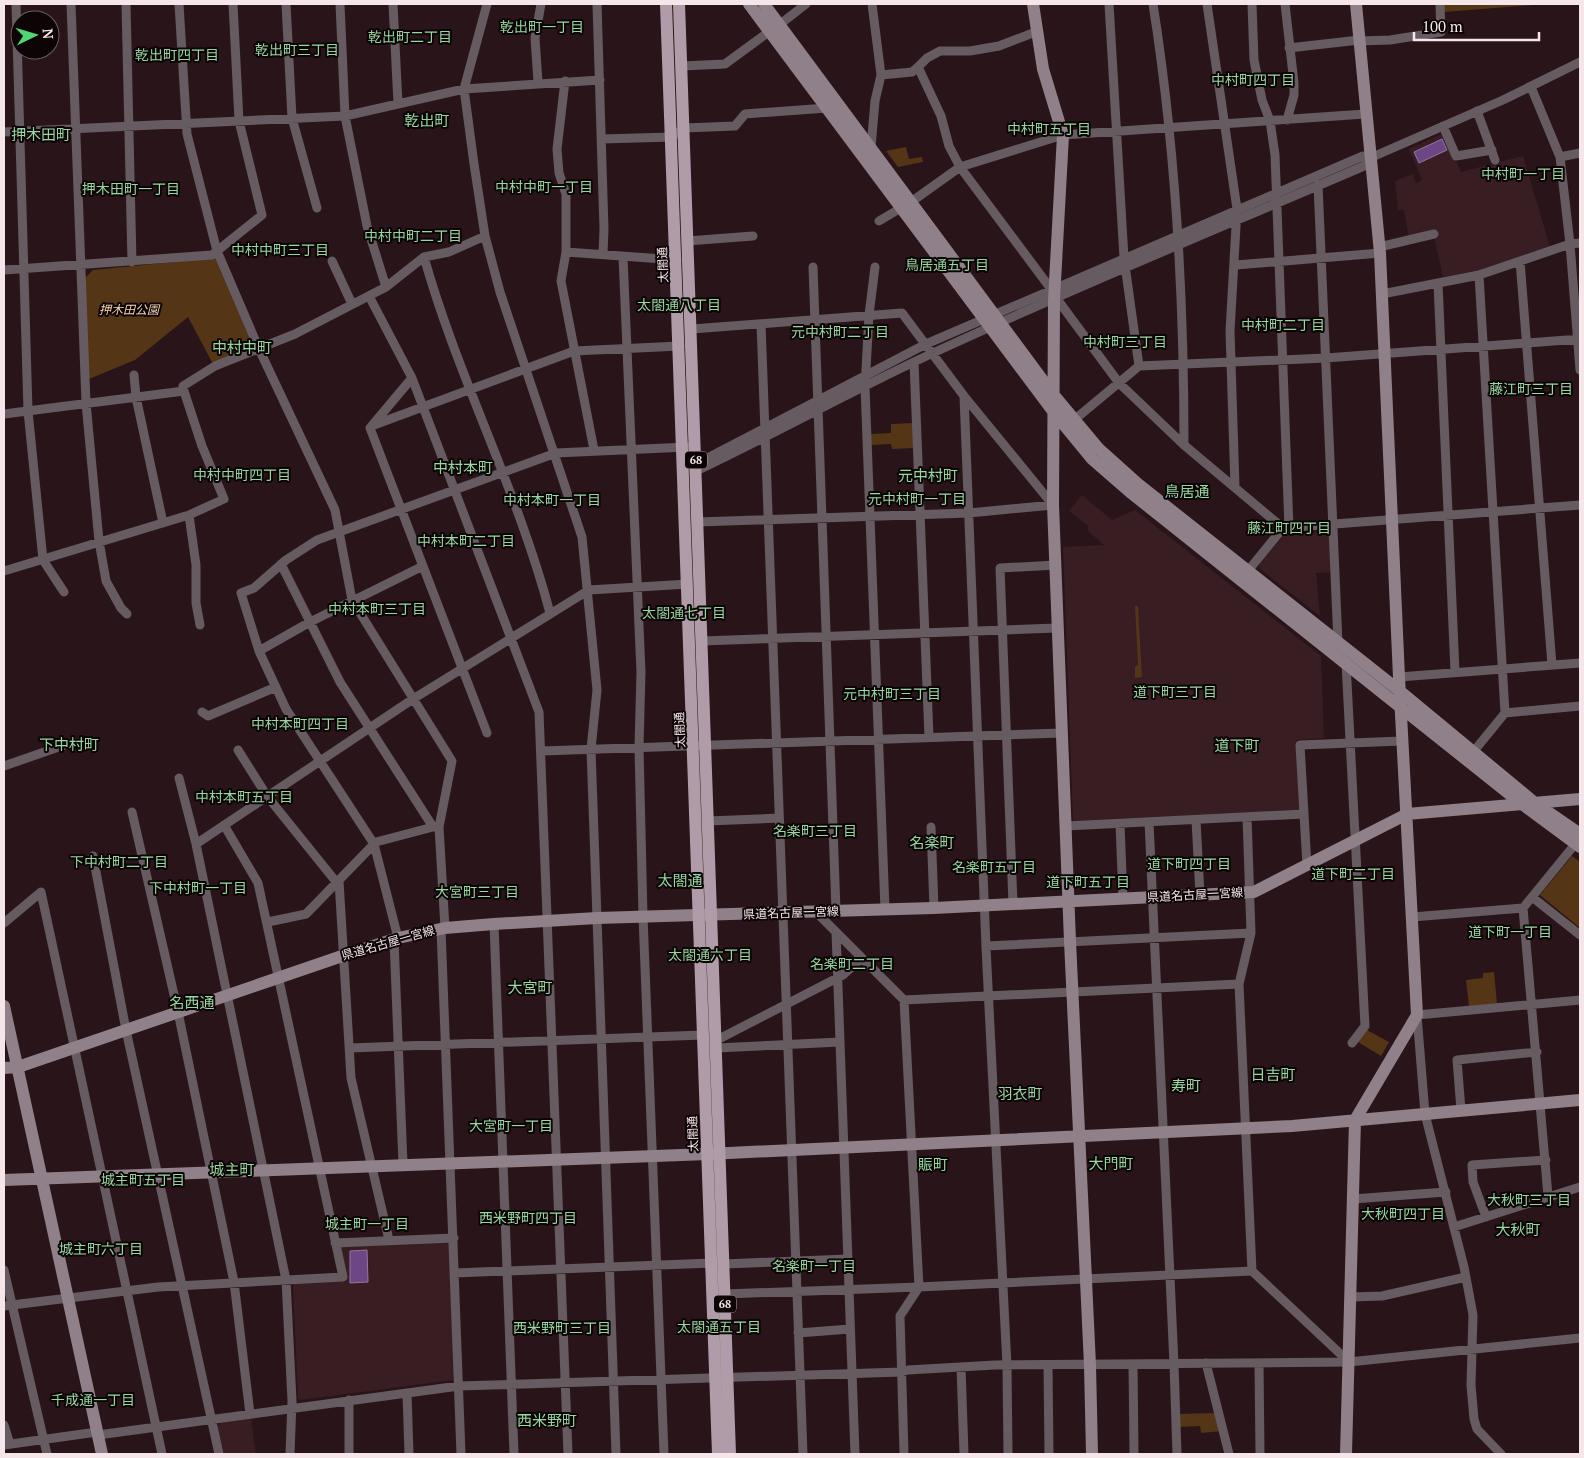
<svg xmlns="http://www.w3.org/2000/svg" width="1584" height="1458" font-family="'PT Serif','Noto Sans JP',serif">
  <rect width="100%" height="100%" fill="#291519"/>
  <path fill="#381d23" d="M1444,133l17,39 62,-16 27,91 -69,23 -38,7 -10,-44 -24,6 -5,-29h-6l-3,-29 18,-7 3,9 6,-3 -13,-31z
    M1082,495l30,25 23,-10 186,146 3,82 -27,2 2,70 -226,11 -10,-274 41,-2 -17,-15 2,-3 -20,-16z
    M1329,531l4,41 -17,1 4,43 -61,-48v-4l25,-29z
    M447,1241l3,2 3,137 -152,20 -3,-2 -5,-113 2,-2 52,-2 -7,-32 2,-4z
    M251,1418l5,36h-34l-6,-27 6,-5z"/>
  <path fill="#543515" d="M1443,4h103l-102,8z
    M906,147l3,12 13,-2 1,5 -25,5 -12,-16z
    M215,258l38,88 -40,18 -25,-47 -53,43 -46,19 -4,-101 8,-8z
    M913,423l1,25 -22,1 -1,-5 -20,1v-11l20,-1v-9z
    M1135,606h3l4,71 -7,1v-11l3,-2z
    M1572,856l8,6v66l-40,-33z
    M1494,972l3,32 -28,2 -3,-26 17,-2v-5z
    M1365,1029l24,13 -8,14 -23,-14z
    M1217,1413l5,18 -21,2 -1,-7 -21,1v-13z"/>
  <path fill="#6c4685" stroke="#9576a3" d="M1442,139l5,11 -28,13 -5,-11z
    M367,1250l1,32 -18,1v-32z"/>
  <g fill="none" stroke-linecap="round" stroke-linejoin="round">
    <path stroke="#655b61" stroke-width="9" d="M16,4l12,407 15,149 21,32
      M71,4l15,399 13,138 7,40 15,27 6,6
      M126,4l6,258
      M179,4l8,130 30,117 42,98 76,161 17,90 100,161 -13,66 6,101
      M286,4l6,114 25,90
      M340,4l5,112 22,110 19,61
      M393,4l5,100
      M487,4l-23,85 10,75 11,72 15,56 82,245 15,153 -6,59 25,705
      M597,4l7,225 -1,25
      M1109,4l15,254 15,108 187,-8 254,-19
      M1153,4c23,146 31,294 31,441
      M1207,4l30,205 -7,122 5,156
      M1252,4l2,56 8,40 8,21 5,34 14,373
      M1285,4l9,79v12l-7,25
      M779,25l27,-21
      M1359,41l31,-1 51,-8 -1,-28
      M1289,48l70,-8
      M682,66l43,-2 45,-33
      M918,67l9,-9 13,-7h30l29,-5 39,-15
      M881,75l31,-3 6,-5 23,49 8,30 11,21 91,122
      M565,81l-8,68 2,24 7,21v58l-5,29 33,169
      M538,82l-3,-44 6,-34
      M1531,87l29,70 10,87 10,126
      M1477,111l18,49
      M1443,126l13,30 36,-6
      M4,132l341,-16 119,-27 136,-9
      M602,139l70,-2 12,-9 51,-2 10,-12 82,-6
      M871,148l4,-47 6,-26 -9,-71
      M1560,157l20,-4
      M1318,185l20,458
      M879,221l32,-19 49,-35 103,-32 302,-21
      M687,241l66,-5
      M1379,247l55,-13
      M566,252l111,8
      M424,257c34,121 94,234 126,356
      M623,257l18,415 -2,75 4,169 21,538
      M332,261l20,43
      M1520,261l32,404
      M1236,265l144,-12
      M813,267l23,644
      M875,267l-6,48 -4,72 20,522
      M4,270l208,-15 50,-40 -23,-94 -6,-117
      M1438,283l17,389
      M1382,294l97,-19 91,-31 10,-1
      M369,296l43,82 127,334 29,742
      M1057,299l62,84 65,62 99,83 297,-23
      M761,324l42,1130
      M692,329l210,-16 62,83 89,109 -84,8 -271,9
      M914,362l15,375
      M134,375l2,22 27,126
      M412,378l-42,50 117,305
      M964,396l22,551 21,419 1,88
      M4,414l180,-23 -1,-5 32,-20 80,-32 91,-47 38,-30 25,-5 36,-16
      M1074,420l65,-54
      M374,425l200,-74 106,-5
      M696,464l230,-120 437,-188 7,2 133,-58 77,-38
      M696,471c80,-38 157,-81 237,-118 142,-66 287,-125 431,-187l6,-8
      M189,515l7,50v38l4,22
      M281,564l59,118 93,145h6
      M4,571l185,-56 35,-16 -22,-53 -18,-55
      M1247,572l36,-44
      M702,641l355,-13
      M259,651l51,-29 113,-56
      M1346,663l19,363 -13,17
      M1399,677l181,-14
      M202,712l6,4 68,-29
      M1505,713l75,-7
      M238,750l29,46 70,87
      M542,751l520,-18
      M1474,751l31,-38 -26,-438
      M4,766l69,-24
      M179,778l17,66 90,436 6,121 -2,53
      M132,812l46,200 56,270 16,132
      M1247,817l4,116 -12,51 13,287
      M1196,820l4,75
      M708,821l71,-3
      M1149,822l25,542 3,90
      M1120,824l3,75
      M1066,826l238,-12
      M931,827l3,81
      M196,844l217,-145 176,-109 99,-6
      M93,856l33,174 93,424
      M1307,866l-7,-121 102,-4
      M339,881l12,197 38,162
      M1532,897l48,38
      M1013,904l-13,-336 56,-3
      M1523,908l25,288
      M815,911l89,89 15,287 333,-16 97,91
      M1412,917l111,-9 53,-65
      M268,922l38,-8 70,-72 57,-15
      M4,923l37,-31 121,562
      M494,924l20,530
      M441,929l20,525
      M836,932l19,522
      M398,938l-24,-94 -88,-135 -27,-58 -18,-58 13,-5 32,-28 31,-20 239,-87 131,-6
      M394,940l9,224
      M986,946l265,-13
      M904,1000l335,-16
      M715,1041l128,-66 19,-17
      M350,1048l353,-13
      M716,1048l124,-6
      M1461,1110l-4,-50 80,-8
      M1353,1199l93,-7
      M1486,1217l-13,-35 -1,-17 74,-5
      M1454,1227l126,-40
      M335,1243l119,-5
      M724,1264l123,-5
      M4,1270l43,184
      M455,1273l257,-10
      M725,1294l194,-7
      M1351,1297l31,-1 84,-19
      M4,1306l154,-19 185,-10 -85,-394 -34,-58
      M798,1333l52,-4
      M1206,1363l23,91
      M1259,1363l1,91
      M1133,1364l1,90
      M1048,1365l1,89
      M961,1367l3,87
      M407,1393l2,61
      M4,1425l6,19
      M98,1435l361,-49 442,-14 7,-2 87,-5 354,-3 231,-24
      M4,1445l93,-13
      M349,1454v-54
      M904,1454l-4,-138 19,-29
      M1501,1454l-24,-25 -3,-10 -3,-34 2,-70 -9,-48 -39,-153 -8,-99 163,-15"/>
    <path stroke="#8f8089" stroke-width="12" d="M749,4l306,410 37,45 38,33 392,312 58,43
      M764,4l289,390 46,55 39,35 263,208 134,111 45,31
      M1033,4l10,65 20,66 -9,165 -1,205 17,436 20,424 2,89
      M4,1006l98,448
      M4,1068l14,-1 327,-112 53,-17 47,-10 49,-4 103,-6 337,-10 320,-16 153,-78 173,-15
      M4,1180l704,-26 584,-28 288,-26
      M1346,1454l9,-334 62,-105 -18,-338 -19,-424 -24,-249"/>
    <path stroke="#af9ca8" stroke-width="12" d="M666,4l52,1450
      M679,4l51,1450"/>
  </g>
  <g text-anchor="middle" stroke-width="4" stroke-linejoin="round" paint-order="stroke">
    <g fill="#0c0405" stroke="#afa2a5" stroke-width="1">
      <rect x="685" y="451.5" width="22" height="17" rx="4"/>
      <rect x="714" y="1295.5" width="22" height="17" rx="4"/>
    </g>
    <g font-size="11" font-weight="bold" fill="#f5e6e9">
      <text x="696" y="464">68</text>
      <text x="725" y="1308">68</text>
    </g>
    <g font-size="12" fill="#f5e6e9" stroke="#0c0405">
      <text transform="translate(663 265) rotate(-92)" y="4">太閤通</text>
      <text transform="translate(680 730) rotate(-92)" y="4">太閤通</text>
      <text transform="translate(1195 895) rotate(-3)" y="4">県道名古屋一宮線</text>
      <text transform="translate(791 913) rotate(-2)" y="4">県道名古屋一宮線</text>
      <text transform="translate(388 943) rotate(-16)" y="4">県道名古屋一宮線</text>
      <text transform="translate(693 1134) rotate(-92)" y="4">太閤通</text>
    </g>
    <g font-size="12" font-style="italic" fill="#f6d4b6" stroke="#0c0405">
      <text x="129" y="314">押木田公園</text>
    </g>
    <g font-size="14" fill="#96d7a2" stroke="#0c0405">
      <text x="542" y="32">乾出町一丁目</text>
      <text x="410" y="42">乾出町二丁目</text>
      <text x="297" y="55">乾出町三丁目</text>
      <text x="177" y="60">乾出町四丁目</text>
      <text x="1253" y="85">中村町四丁目</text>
      <text x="1049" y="134">中村町五丁目</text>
      <text x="1523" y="179">中村町一丁目</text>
      <text x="544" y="192">中村中町一丁目</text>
      <text x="131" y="194">押木田町一丁目</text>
      <text x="413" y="241">中村中町二丁目</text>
      <text x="280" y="255">中村中町三丁目</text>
      <text x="947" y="270">鳥居通五丁目</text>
      <text x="679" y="310">太閤通八丁目</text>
      <text x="1283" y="330">中村町二丁目</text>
      <text x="840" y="337">元中村町二丁目</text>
      <text x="1125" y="347">中村町三丁目</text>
      <text x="1531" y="394">藤江町三丁目</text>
      <text x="242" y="480">中村中町四丁目</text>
      <text x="917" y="504">元中村町一丁目</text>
      <text x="552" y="505">中村本町一丁目</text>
      <text x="1289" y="533">藤江町四丁目</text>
      <text x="466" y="546">中村本町二丁目</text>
      <text x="377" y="614">中村本町三丁目</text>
      <text x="684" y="618">太閤通七丁目</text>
      <text x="1175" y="697">道下町三丁目</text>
      <text x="892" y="699">元中村町三丁目</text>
      <text x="300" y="729">中村本町四丁目</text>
      <text x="244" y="802">中村本町五丁目</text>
      <text x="815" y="836">名楽町三丁目</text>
      <text x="119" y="867">下中村町二丁目</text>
      <text x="1189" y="869">道下町四丁目</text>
      <text x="994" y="872">名楽町五丁目</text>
      <text x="1353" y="879">道下町二丁目</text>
      <text x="1088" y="887">道下町五丁目</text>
      <text x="198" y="893">下中村町一丁目</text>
      <text x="477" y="897">大宮町三丁目</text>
      <text x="1510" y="937">道下町一丁目</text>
      <text x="710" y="960">太閤通六丁目</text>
      <text x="852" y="969">名楽町二丁目</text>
      <text x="511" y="1131">大宮町一丁目</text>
      <text x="143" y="1185">城主町五丁目</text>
      <text x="1529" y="1205">大秋町三丁目</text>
      <text x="1403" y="1219">大秋町四丁目</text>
      <text x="528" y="1223">西米野町四丁目</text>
      <text x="367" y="1229">城主町一丁目</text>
      <text x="101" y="1254">城主町六丁目</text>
      <text x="814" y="1271">名楽町一丁目</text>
      <text x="719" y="1332">太閤通五丁目</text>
      <text x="562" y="1333">西米野町三丁目</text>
      <text x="93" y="1405">千成通一丁目</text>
    </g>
    <g font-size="15" fill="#96d7a2" stroke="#0c0405">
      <text x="427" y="126">乾出町</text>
      <text x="41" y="140">押木田町</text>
      <text x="242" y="353">中村中町</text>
      <text x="463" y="473">中村本町</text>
      <text x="928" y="481">元中村町</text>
      <text x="1187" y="497">鳥居通</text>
      <text x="69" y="750">下中村町</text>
      <text x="1237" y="751">道下町</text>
      <text x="932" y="848">名楽町</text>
      <text x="680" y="886">太閤通</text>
      <text x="530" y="993">大宮町</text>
      <text x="192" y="1008">名西通</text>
      <text x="1273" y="1080">日吉町</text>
      <text x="1186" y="1091">寿町</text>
      <text x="1020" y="1099">羽衣町</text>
      <text x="1111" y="1169">大門町</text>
      <text x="933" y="1170">賑町</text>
      <text x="232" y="1175">城主町</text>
      <text x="1518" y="1235">大秋町</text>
      <text x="547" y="1426">西米野町</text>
    </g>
  </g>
  <rect width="1584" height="1458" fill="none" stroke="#f5e6e9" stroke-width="10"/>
  <g transform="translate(35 35) rotate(85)"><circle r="24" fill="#0c0405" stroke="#695e60"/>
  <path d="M0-4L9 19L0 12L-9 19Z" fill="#50d674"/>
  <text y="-8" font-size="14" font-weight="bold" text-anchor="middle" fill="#f5e6e9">N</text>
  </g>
  <path d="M1414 32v8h125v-8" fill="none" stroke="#f5e6e9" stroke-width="2.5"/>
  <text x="1422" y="32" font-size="15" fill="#f5e6e9" stroke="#0c0405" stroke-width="4" paint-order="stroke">100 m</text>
</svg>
